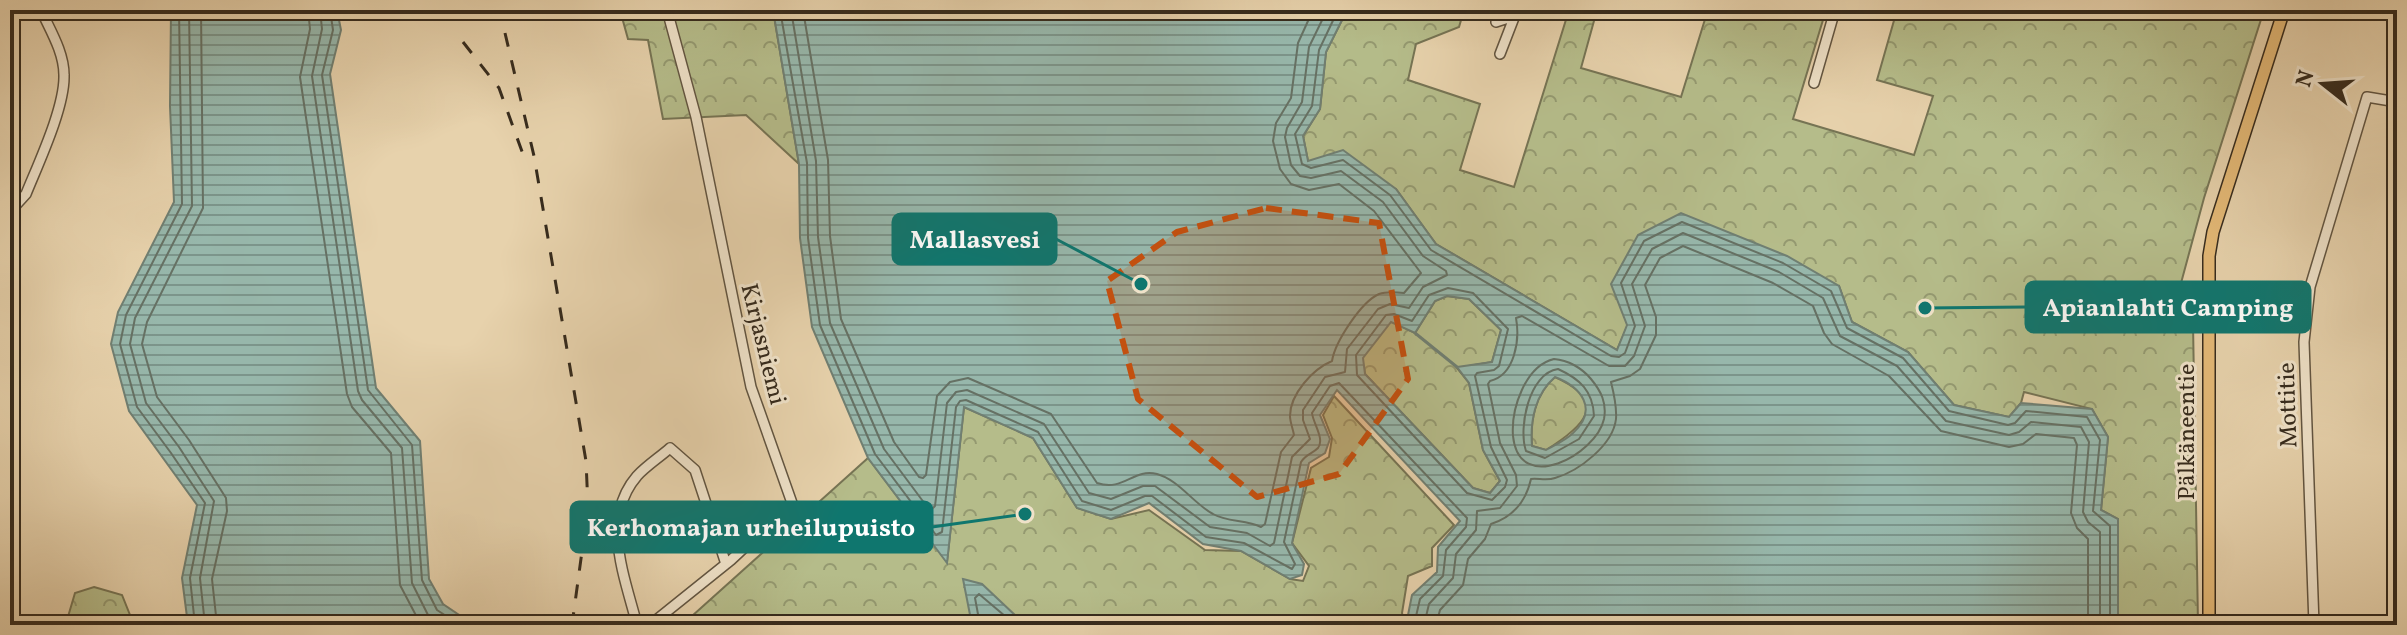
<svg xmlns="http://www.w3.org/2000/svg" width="2407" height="635" font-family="Vollkorn,serif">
  <defs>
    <pattern id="forest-crowns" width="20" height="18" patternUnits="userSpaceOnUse" patternTransform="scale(2)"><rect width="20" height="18" fill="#b5bc8a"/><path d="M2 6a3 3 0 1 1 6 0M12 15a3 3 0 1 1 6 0" fill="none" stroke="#949970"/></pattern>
    <pattern id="water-rules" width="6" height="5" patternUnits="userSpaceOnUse" patternTransform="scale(2)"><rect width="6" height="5" fill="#97b7ab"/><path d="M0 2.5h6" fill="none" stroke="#7c958b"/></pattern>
  </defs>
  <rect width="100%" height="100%" fill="#e7d2ac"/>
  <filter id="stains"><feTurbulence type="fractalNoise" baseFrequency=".0025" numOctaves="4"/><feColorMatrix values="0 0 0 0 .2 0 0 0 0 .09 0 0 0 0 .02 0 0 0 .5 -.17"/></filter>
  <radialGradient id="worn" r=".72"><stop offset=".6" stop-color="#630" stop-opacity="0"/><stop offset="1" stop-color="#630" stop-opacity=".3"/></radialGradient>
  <path fill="url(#forest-crowns)" stroke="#767454" stroke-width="2" d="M620,10h153l26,154 -53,-49 -83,4 -15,-79 -20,-1z
    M1347,10h117l-5,17 -43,17 -8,36 72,24 -20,66 54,17 55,-177h28l-16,58 100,29 25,-81 21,-6h99l-33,109 121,36 19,-59 -56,-16 20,-70h367l-60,188 -30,111 19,14 5,302h-80v-106l-17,-9 7,-73 -16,-28 -68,-17 -3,11 -12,14 -55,-12 -46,-53 -56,-30 -13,-36 -211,39 -11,25 -181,-106 -40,-55 -88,-28 -5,-25 17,-27 6,-57z
    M1447,296l22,3 32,31 -9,32 -35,6 12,15 14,67 17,31 -10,12 -17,-5 -108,-114 -3,-16 29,-37 24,12 20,-32z
    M1555,377c56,25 28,50 -9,73l-14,-4c-2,-25 3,-52 23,-69z
    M1334,396l120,129 -22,23v18l-24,10 -6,37 3,12h-723l186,-167 79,104 17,-155 69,31 44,70 34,11 38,-9 56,40 36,1 49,28 13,2 6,-15 -17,-23 19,-75 18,-11 3,-19 -9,-23z
    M94,587l28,8 12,30h-64l-3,-5 8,-27z"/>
  <path fill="url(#water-rules)" stroke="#707f72" stroke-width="2" fill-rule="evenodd" d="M171,10h166l4,20 -11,44 46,314 44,53 9,138 14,25 31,21h-286l-6,-47 15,-73 -68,-94 -18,-67 7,-32 56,-110 -4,-96z
    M773,10h574l-21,42 -6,57 -17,27 5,25 35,-11 53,39 40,55 181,106 10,-25 -16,-41 27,-49 43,-22 106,43 52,30 13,36 56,30 46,53 55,12 12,-14 71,6 16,28 -7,73 17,9v106h-712l6,-30 25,-23 1,-25 22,-26 -123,-131 -17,25 10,24 -5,14 -16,10 -17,80 12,21 -2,11 -12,4 -49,-28 -38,-7 -54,-41 -38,16 -34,-11 -44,-70 -69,-31 -17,156 -79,-105 -56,-131 -12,-89 -1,-74zM1447,296l22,3 32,31 -9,32 -35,5 12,16 14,67 17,31 -10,12 -17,-5 -108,-114 -2,-16 28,-36 24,11 20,-32zM1555,377c26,10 44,32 18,56 -7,7 -18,12 -27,17l-14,-4c-2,-25 3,-52 23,-69z
    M963,579l19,5 34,32 41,9h-85z"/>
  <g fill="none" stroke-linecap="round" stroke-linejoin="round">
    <path stroke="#667164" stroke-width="2" d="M179,10l3,194 -56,111 -6,29 17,63 34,46 34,50 -15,75 5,47
      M189,10l3,196 -57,112 -5,26 16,59 33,44 35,54 -14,77 5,47
      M201,10l2,198 -56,114 -5,22 15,53 32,43 37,58 1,13 -15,68 5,46
      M308,10l2,19 -10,48 47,317 5,13 39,46 9,132 21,40
      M320,10l2,19 -10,47 46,315 4,9 40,48 10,135 16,32 13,10
      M330,10l3,20 -11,45 46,315 44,55 10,135 15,30 23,15
      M780,10l27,153 1,75 12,87 55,129 61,81 6,-3 14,-125 4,-6 6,-1 72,32 44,69 29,9 34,-14h7l54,41 38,6 48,26 3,-5 -11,-22 17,-80c5,-8 11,-8 17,-14 7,-9 -5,-25 -6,-35l18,-27 9,-3 128,135 -1,9 -20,23 -3,26 -23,23 -6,26
      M791,10l25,151 2,76 12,86 54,126 44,59 4,1 3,-3 12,-103 9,-11 11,-2 77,34 45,69 22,6 32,-13h12l55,41 37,6 23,13 4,-3 18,-86 18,-18 -7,-19v-10l22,-33 20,-5 2,-23 31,-40 12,-5 19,4 14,-21 24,-12 -1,-4 -23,-15 -40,-54 -42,-31 -30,7 -11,-2 -9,-11 -6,-28 2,-9 15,-26 7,-55 18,-37
      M803,10l25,150 2,76 11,83 53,123 25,35 4,1 3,-3 11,-79 13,-14 18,-4 83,36 46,69c27,9 36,-15 60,-9 22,6 37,30 56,40 14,8 33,6 48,13l4,-3 16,-72 13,-17c-1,-6 -4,-13 -4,-19 0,-22 23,-47 42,-55 3,-19 29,-59 47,-67 8,-3 17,-2 25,-1l17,-20 -47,-62 -35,-27 -30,6 -18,-6 -11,-15 -7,-28 3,-18 15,-25 7,-55 15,-33
      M1338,10l-19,40 -7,56 -17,28 7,30 9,4 32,-8 47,35 41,55 180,106 8,1 6,-4 10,-27 -14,-43 23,-42 38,-19 101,41 48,28 16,37 56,30 46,53 59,14 7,-2 11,-12 61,6 13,23 -7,71 17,15v99
      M1448,288l25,5 35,36 -9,37 -5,4 -17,3 -2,3 16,71 16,33 -2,7 -13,13 -25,-7 -110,-118 -1,-20 30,-40 8,-1 18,7 17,-26z
      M1554,359c14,1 28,9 37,20 10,12 16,24 13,40 -8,36 -85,77 -91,17 -2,-27 12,-70 41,-77z
      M1558,369c22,10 35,22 36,47l-15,23 -34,19 -19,-7c-8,-23 3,-78 32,-82z
      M980,625l-5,-27 4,-4 33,28 10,3
      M1424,625l5,-21 24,-26 3,-24 20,-24 1,-19 23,-3 17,-22 -1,-11 -16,-32 -12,-59 2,-3c25,-6 30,-41 26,-63l6,-2 87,50h16l9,-10 11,-30 -13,-42 20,-35 31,-16 96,39 44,26 17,38 57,30 49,55 63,14 10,-3 12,-10 50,5 8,15 -6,70 5,10 12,10v93
      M1436,625l4,-15 23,-25 5,-26 17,-20 6,-15c22,-7 35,-23 40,-45 7,-1 16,2 24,-1 24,-7 58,-33 61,-59 1,-13 -2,-25 -5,-37l19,-6 10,-7 16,-34v-18l-11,-32 15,-27 23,-12 90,37 40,23 11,27 8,11 57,32 52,55 68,16 14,-3 13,-10 38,4 3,7 -6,68 6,15 11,11v86"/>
    <path stroke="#707f72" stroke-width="3" d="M1415,333l42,34"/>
    <defs>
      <path id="minor" d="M1496,22l37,-12
        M1500,54l17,-44
        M1814,83l21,-73
        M10,207l6,-2 10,-11c13,-32 39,-87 38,-119 0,-23 -14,-45 -23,-65
        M637,625c-12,-48 -37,-106 0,-149 9,-10 23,-19 33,-28l25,22 31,94
        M650,625l81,-65 61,-57 -41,-116 -55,-270 -29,-107
        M2314,625l-10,-283 6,-55 57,-190 30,5"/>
      <path id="major" d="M2209,625v-369l4,-24 71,-222"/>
    </defs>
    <use href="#minor" stroke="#625541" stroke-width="12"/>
    <use href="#major" stroke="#362b1d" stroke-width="14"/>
    <use href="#minor" stroke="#efe2c9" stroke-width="9"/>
    <use href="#major" stroke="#e4b976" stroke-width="11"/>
    <path stroke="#362b1d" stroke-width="3" stroke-dasharray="14 14" stroke-linecap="butt" d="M505,33l29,123 52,305 2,46 -16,118
      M463,42l36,46 25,69"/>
  </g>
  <path fill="#c4500f" fill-opacity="0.2" stroke="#c4500f" stroke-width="6" stroke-dasharray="16 10" stroke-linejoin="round" d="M1266,208l113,15 29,156 -69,95 -82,23 -119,-98 -31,-118 70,-49z"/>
  <g text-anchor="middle" stroke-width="6" stroke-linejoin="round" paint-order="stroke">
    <g font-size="24" fill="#362b1d" stroke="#efe2c9">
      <text transform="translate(764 344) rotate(76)" y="8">Kirjasniemi</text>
      <text transform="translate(2287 405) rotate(-92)" y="8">Mottitie</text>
      <text transform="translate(2186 432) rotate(-90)" y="8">Pälkäneentie</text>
    </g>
  </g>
  <path fill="none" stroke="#0f766e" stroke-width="3" d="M1141 284L1056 239M1925 308L2026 307M1025 514L932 527"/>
  <g fill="#0f766e" stroke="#efe2c9" stroke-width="3">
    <circle cx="1141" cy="284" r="8"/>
    <circle cx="1925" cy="308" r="8"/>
    <circle cx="1025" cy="514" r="8"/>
  </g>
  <g fill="#0f766e" stroke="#0f766e" stroke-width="3">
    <rect x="893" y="214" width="163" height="50" rx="8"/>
    <rect x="2026" y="282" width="284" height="50" rx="8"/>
    <rect x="571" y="502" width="361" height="50" rx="8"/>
  </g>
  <g font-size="26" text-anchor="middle" font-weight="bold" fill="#fff">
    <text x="975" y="248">Mallasvesi</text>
    <text x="2168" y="316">Apianlahti Camping</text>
    <text x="751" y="536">Kerhomajan urheilupuisto</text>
  </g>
  <rect width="2407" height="635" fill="none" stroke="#e7d2ac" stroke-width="40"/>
  <rect x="12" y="12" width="2383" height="611" fill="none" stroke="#362b1d" stroke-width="4"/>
  <rect x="20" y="20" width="2367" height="595" fill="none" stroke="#362b1d" stroke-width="2"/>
  <g transform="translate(2323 84) rotate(287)" stroke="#efe2c9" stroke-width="6" paint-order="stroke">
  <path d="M0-6L14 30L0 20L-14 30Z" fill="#362b1d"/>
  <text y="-12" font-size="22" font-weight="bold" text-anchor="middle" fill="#362b1d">N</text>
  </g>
  <rect width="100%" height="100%" filter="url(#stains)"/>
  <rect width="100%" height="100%" fill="url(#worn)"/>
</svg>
